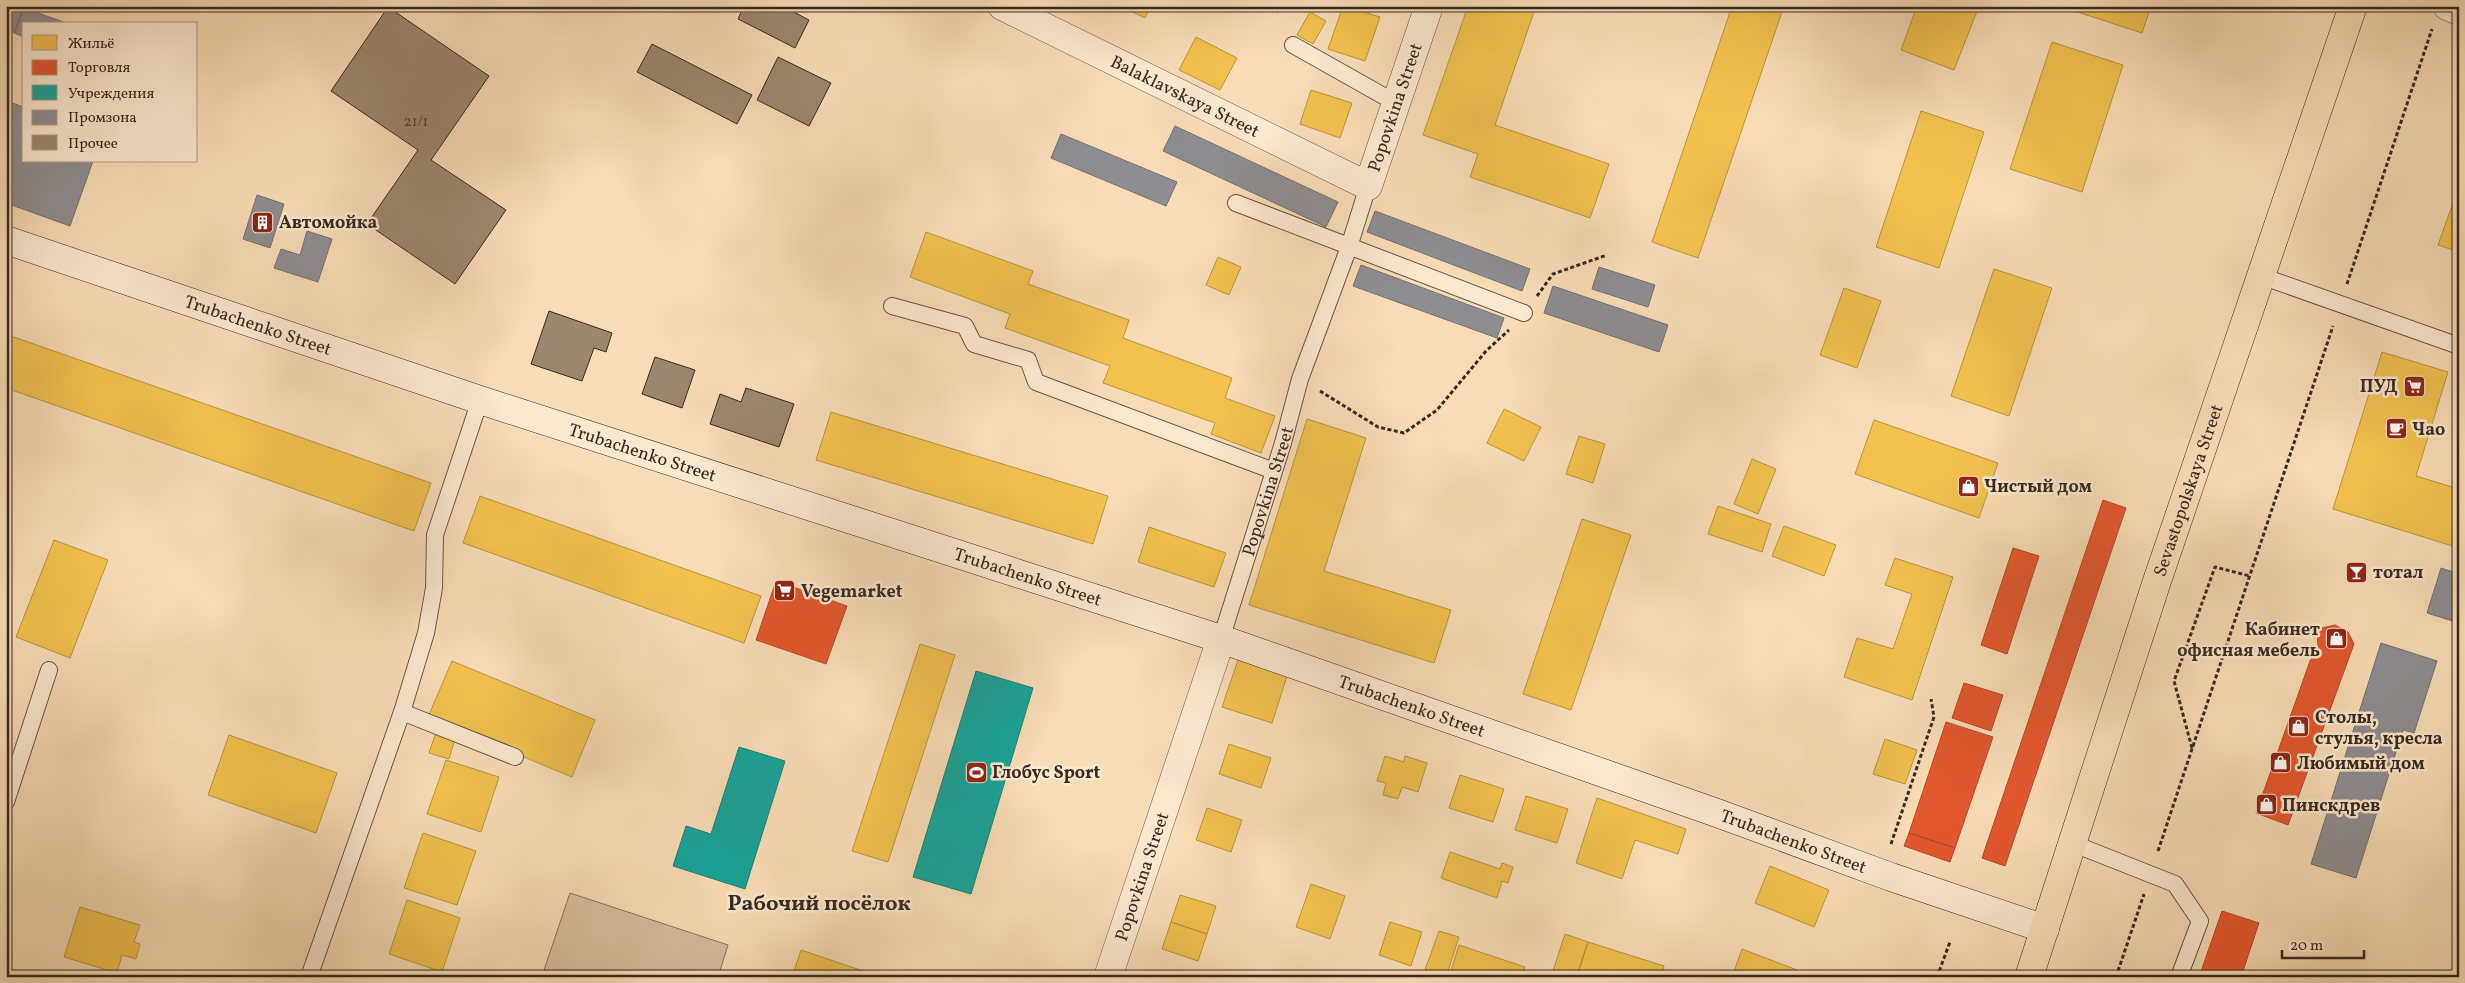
<svg xmlns="http://www.w3.org/2000/svg" width="2465" height="983" font-family="Vollkorn,serif">
  <rect width="100%" height="100%" fill="#f8dcb5"/>
  <filter id="stains"><feTurbulence type="fractalNoise" baseFrequency=".004" numOctaves="4"/><feColorMatrix values="0 0 0 0 .2 0 0 0 0 .09 0 0 0 0 .02 0 0 0 .5 -.17"/></filter>
  <radialGradient id="worn" r=".72"><stop offset=".6" stop-color="#630" stop-opacity="0"/><stop offset="1" stop-color="#630" stop-opacity=".3"/></radialGradient>
  <path fill="#d7be9c" stroke="#86745e" d="M570,893l158,52 -10,32h-154l-20,-7z"/>
  <path fill="#f2c14e" stroke="#b99440" d="M1120,6h31l-6,12z
    M1264,6h17l-3,7z
    M1343,6l37,11 -15,44 -37,-12z
    M1468,6h68l-41,119 114,39 -19,54 -120,-41 8,-23 -55,-19z
    M1732,6h52l-86,252 -46,-16z
    M1917,6h62l-25,64 -53,-20z
    M2059,6h92l-9,27z
    M1310,12l16,9 -13,23 -16,-9z
    M1196,37l41,21 -17,32 -41,-20z
    M2052,42l71,23 -41,127 -72,-23z
    M1311,90l41,13 -12,35 -40,-14z
    M1921,111l63,21 -45,136 -63,-21z
    M2459,186v66l-21,-7z
    M926,232l107,39 -5,13 101,36 -6,18 109,40 -7,20 50,18 -14,37 -50,-19 4,-11 -112,-40 7,-17 -105,-38 5,-14 -100,-37z
    M1218,257l23,10 -12,28 -23,-10z
    M1994,269l58,19 -43,128 -58,-20z
    M1844,288l37,13 -24,67 -37,-13z
    M8,335l423,148 -17,48 -408,-143v-48z
    M2382,352l66,20 -32,104 43,13v59l-126,-39z
    M1504,409l37,18 -17,34 -37,-18z
    M831,412l277,84 -15,48 -277,-84z
    M1307,419l59,19 -42,133 127,39 -17,53 -185,-58z
    M1874,420l124,43 -19,55 -124,-44z
    M1579,436l26,8 -12,39 -27,-9z
    M1752,459l24,10 -18,45 -24,-10z
    M480,496l281,100 -17,47 -281,-100z
    M1718,506l53,18 -9,28 -54,-18z
    M1582,519l49,16 -60,175 -48,-16z
    M1784,526l52,19 -12,31 -52,-20z
    M1149,527l77,26 -12,34 -76,-25z
    M54,540l54,20 -38,98 -54,-21z
    M1895,558l58,19 -41,123 -68,-23 13,-39 36,11 19,-55 -27,-9z
    M920,644l35,11 -67,207 -36,-11z
    M1238,660l49,16 -15,47 -50,-16z
    M452,661l143,59 -23,57 -144,-60z
    M437,729l19,6 -7,24 -20,-6z
    M229,735l108,38 -21,60 -108,-38z
    M1885,739l32,11 -12,34 -32,-10z
    M1229,744l42,14 -10,30 -42,-14z
    M1385,756l19,6 1,-6 22,7 -9,29 -16,-5 -4,12 -15,-4 3,-12 -9,-2z
    M446,760l53,17 -18,55 -54,-18z
    M1460,775l44,14 -11,33 -44,-14z
    M1526,796l42,13 -11,34 -42,-13z
    M1597,798l89,31 -8,25 -43,-14 -13,39 -46,-16z
    M1207,808l35,12 -11,32 -35,-12z
    M423,833l53,18 -19,54 -53,-17z
    M1450,852l50,17 2,-6 11,4 -5,16 -6,-2 -5,17 -56,-20z
    M1770,866l59,24 -15,37 -59,-24z
    M1311,884l34,12 -15,43 -34,-12z
    M1180,895l36,11 -9,28 -36,-12z
    M407,900l53,18 -18,54 -53,-18z
    M80,907l60,18 -6,17 6,2 -4,15 -14,-4 -5,18 -53,-16z
    M1171,922l36,12 -9,27 -36,-12z
    M1390,922l32,10 -11,34 -32,-11z
    M1439,931l20,6 -13,40 -21,-7z
    M1565,934l23,8 -12,35h-25z
    M1588,942l76,24 -3,11h-84z
    M1459,945l66,22 -3,10h-73z
    M1742,949l55,21 -3,7h-62z
    M801,950l80,27h-89z"/>
  <path fill="#e4572e" stroke="#b04a2a" d="M2103,500l23,8 -121,358 -23,-8z
    M2013,548l26,8 -32,98 -26,-9z
    M776,581l71,25 -21,58 -70,-24z
    M2335,625l13,7 6,12 -66,181 -32,-12 54,-152 8,-11 -1,-21z
    M1964,683l39,12 -12,36 -39,-13z
    M1946,722l47,15 -38,111 -46,-15z
    M1909,833l46,15 -5,14 -46,-16z
    M2222,911l37,12 -18,54h-42z"/>
  <path fill="#17a398" stroke="#207f74" d="M976,671l57,17 -62,206 -58,-17z
    M739,747l46,14 -40,128 -72,-23 13,-40 25,8z"/>
  <path fill="#8d8d92" stroke="#736f70" d="M6,6l18,2 -10,25 -8,-3z
    M24,8l45,16h-45v13l-10,-4z
    M6,101l18,6v54h69l-23,65 -64,-23z
    M1175,126l163,76 -12,25 -163,-76z
    M1061,134l116,48 -11,24 -115,-48z
    M257,195l27,9 -14,44 -27,-9z
    M1375,211l155,58 -8,22 -155,-59z
    M307,231l25,8 -14,43 -44,-14 7,-19 19,6z
    M1361,265l143,53 -7,20 -144,-52z
    M1599,267l56,18 -7,22 -56,-18z
    M1553,286l115,39 -9,27 -115,-39z
    M2441,568l18,6v49l-32,-10z
    M2381,643l56,18 -23,72 -11,-3 -47,148 -45,-14z"/>
  <path fill="#9a876d" stroke="#352a20" d="M744,6h38l27,14 -14,28 -57,-29z
    M388,7l101,69 -58,84 75,50 -51,74 -88,-60 51,-74 -87,-59z
    M652,44l100,51 -15,29 -100,-52z
    M778,57l53,26 -22,43 -52,-26z
    M549,311l63,22 -6,19 -12,-4 -12,33 -51,-17z
    M655,357l40,13 -13,38 -40,-14z
    M746,388l48,16 -15,43 -69,-23 10,-30 21,8z"/>
  <g fill="none" stroke-linecap="round" stroke-linejoin="round">
    <defs>
      <g id="lane">
        <path d="M1293,45l103,58"/>
        <path d="M1236,203l288,110"/>
        <path d="M2261,276l198,70"/>
        <path d="M892,306l73,20 9,18 54,16 8,22 238,89"/>
        <path id="s1" d="M1221,639l62,-196 17,-64 49,-132 19,-61"/>
        <path d="M402,712l113,45"/>
        <path d="M6,802l43,-132"/>
        <path d="M2074,844l101,40 25,37 -21,56"/>
        <path d="M309,977l93,-265 24,-79 8,-45 1,-53 45,-135"/>
      </g>
      <g id="street">
        <path id="s2" d="M1002,6l366,180 61,-180"/>
        <path d="M2447,6l12,5"/>
        <path id="s3" d="M1108,977l113,-338"/>
      </g>
      <g id="secondary">
        <path id="s4" d="M6,240l474,160 741,239 496,174 174,64 154,52"/>
      </g>
      <g id="primary">
        <path id="s5" d="M2029,977l127,-393 197,-578"/>
      </g>
    </defs>
    <use href="#lane" stroke="#665645" stroke-width="18"/>
    <use href="#street" stroke="#665645" stroke-width="29"/>
    <use href="#secondary" stroke="#352a20" stroke-width="29"/>
    <use href="#primary" stroke="#352a20" stroke-width="29"/>
    <path stroke="#352a20" stroke-width="3" stroke-dasharray="4 2.5" stroke-linecap="butt" d="M2347,284l85,-255
      M1537,296l16,-22 54,-19
      M1320,391l58,36 26,6 33,-23 49,-59 23,-21
      M2192,748l-18,-67 41,-114 35,9
      M1891,844l43,-127 -3,-18
      M2158,851l175,-525
      M1937,977l13,-35
      M2116,977l28,-83"/>
    <use href="#lane" stroke="#fae8cf" stroke-width="16"/>
    <use href="#street" stroke="#fae8cf" stroke-width="28"/>
    <use href="#secondary" stroke="#fae8cf" stroke-width="28"/>
    <use href="#primary" stroke="#f8dcb5" stroke-width="28"/>
  </g>
  <defs>
    <symbol id="building-square" viewBox="-11 -11 22 22"><rect x="-9" y="-9" width="18" height="18" rx="4" fill="#8f2418" stroke="#fae8cf"/><path d="M-4-6H4V6H1V3H-1V6H-4ZM-2.5-4.3h1.7v1.8h-1.7ZM.8-4.3h1.7v1.8H.8ZM-2.5-1h1.7V.8h-1.7ZM.8-1h1.7V.8H.8Z" fill="#fff"/></symbol>
    <symbol id="supermarket-square" viewBox="-11 -11 22 22"><rect x="-9" y="-9" width="18" height="18" rx="4" fill="#8f2418" stroke="#fae8cf"/><path d="M-6-5.5h2.5l.6 2H6L4.5 2H-2.5L-4.4-4H-6ZM-1.5 3.2a1.3 1.3 0 1 0 .1 0ZM3 3.2a1.3 1.3 0 1 0 .1 0Z" fill="#fff"/></symbol>
    <symbol id="cafe-square" viewBox="-11 -11 22 22"><rect x="-9" y="-9" width="18" height="18" rx="4" fill="#8f2418" stroke="#fae8cf"/><path d="M-5.5-4.5H6V0H3Q3 3.5 0 3.5H-2.5Q-5.5 3.5-5.5 0ZM3-3.2v2h1.7v-2ZM-6 4.5H4V6H-6Z" fill="#fff"/></symbol>
    <symbol id="shop-square" viewBox="-11 -11 22 22"><rect x="-9" y="-9" width="18" height="18" rx="4" fill="#8f2418" stroke="#fae8cf"/><path d="M-5-2.5h2.3a2.7 3.5 0 0 1 5.4 0H5L5.5 6h-11ZM-1.5-2.5h3a1.5 2.3 0 0 0-3 0Z" fill="#fff"/></symbol>
    <symbol id="bar-square" viewBox="-11 -11 22 22"><rect x="-9" y="-9" width="18" height="18" rx="4" fill="#8f2418" stroke="#fae8cf"/><path d="M-6-5H6L.8 .8V4.5H3.5V6h-7V4.5H-.8V.8Z" fill="#fff"/></symbol>
    <symbol id="stadium-square" viewBox="-11 -11 22 22"><rect x="-9" y="-9" width="18" height="18" rx="4" fill="#8f2418" stroke="#fae8cf"/><path d="M0-5a6.5 5 0 1 0 0 10a6.5 5 0 1 0 0-10ZM-3.5-1.8h7v3.6h-7Z" fill="#fff"/></symbol>
  </defs>
  <g fill-rule="evenodd">
    <use href="#building-square" x="250" y="210" width="25" height="25"/>
    <use href="#supermarket-square" x="2402" y="374" width="25" height="25"/>
    <use href="#cafe-square" x="2384" y="416" width="25" height="25"/>
    <use href="#shop-square" x="1956" y="474" width="25" height="25"/>
    <use href="#bar-square" x="2344" y="560" width="25" height="25"/>
    <use href="#supermarket-square" x="772" y="578" width="25" height="25"/>
    <use href="#shop-square" x="2324" y="626" width="25" height="25"/>
    <use href="#shop-square" x="2286" y="714" width="25" height="25"/>
    <use href="#shop-square" x="2268" y="750" width="25" height="25"/>
    <use href="#stadium-square" x="964" y="760" width="25" height="25"/>
    <use href="#shop-square" x="2254" y="792" width="25" height="25"/>
  </g>
  <g text-anchor="middle" stroke-width="5" stroke-linejoin="round" paint-order="stroke">
    <g font-size="15" fill="#4e4133">
      <text x="416" y="126">21/1</text>
    </g>
    <g font-size="18" fill="#352a20" stroke="#fae8cf">
      <text dy="6" stroke="none"><textPath href="#s2" startOffset="204">Balaklavskaya Street</textPath></text>
      <text dy="6" stroke="none"><textPath href="#s2" startOffset="491">Popovkina Street</textPath></text>
      <text dy="6" stroke="none"><textPath href="#s4" startOffset="266">Trubachenko Street</textPath></text>
      <text dy="6" stroke="none"><textPath href="#s4" startOffset="671">Trubachenko Street</textPath></text>
      <text dy="6" stroke="none"><textPath href="#s5" startOffset="512">Sevastopolskaya Street</textPath></text>
      <text dy="6" stroke="none"><textPath href="#s1" startOffset="155">Popovkina Street</textPath></text>
      <text dy="6" stroke="none"><textPath href="#s4" startOffset="1076">Trubachenko Street</textPath></text>
      <text dy="6" stroke="none"><textPath href="#s4" startOffset="1481">Trubachenko Street</textPath></text>
      <text dy="6" stroke="none"><textPath href="#s4" startOffset="1886">Trubachenko Street</textPath></text>
      <text dy="6" stroke="none"><textPath href="#s3" startOffset="106">Popovkina Street</textPath></text>
    </g>
    <g font-size="18" font-weight="bold" fill="#352a20" stroke="#fae8cf" text-anchor="start">
      <text x="279" y="228">Автомойка</text>
      <text x="2398" y="392" text-anchor="end">ПУД</text>
      <text x="2412" y="435">Чао</text>
      <text x="1984" y="492">Чистый дом</text>
      <text x="2373" y="578">тотал</text>
      <text x="801" y="597">Vegemarket</text>
      <text x="2320" y="635" text-anchor="end">Кабинет<tspan x="2320" dy="21">офисная мебель</tspan></text>
      <text x="2315" y="723">Столы,<tspan x="2315" dy="21">стулья, кресла</tspan></text>
      <text x="2297" y="769">Любимый дом</text>
      <text x="992" y="778">Глобус Sport</text>
      <text x="2282" y="811">Пинскдрев</text>
    </g>
    <g font-size="22" font-weight="bold" fill="#352a20" stroke="#fae8cf">
      <text x="819" y="910">Рабочий посёлок</text>
    </g>
  </g>
  <rect width="2465" height="983" fill="none" stroke="#f8dcb5" stroke-width="25"/>
  <rect x="8" y="8" width="2450" height="968" fill="none" stroke="#352a20" stroke-width="2.5"/>
  <rect x="12" y="12" width="2440" height="958" fill="none" stroke="#352a20"/>
  <rect x="22" y="22" width="175" height="140" fill="#fae8cf" stroke="#ab9c89"/>
  <rect x="32" y="35" width="25" height="15" fill="#f2c14e" stroke="#ab9c89"/>
  <text x="68" y="48" font-size="15" fill="#352a20">Жильё</text>
  <rect x="32" y="60" width="25" height="15" fill="#e4572e" stroke="#ab9c89"/>
  <text x="68" y="72" font-size="15" fill="#352a20">Торговля</text>
  <rect x="32" y="85" width="25" height="15" fill="#17a398" stroke="#ab9c89"/>
  <text x="68" y="98" font-size="15" fill="#352a20">Учреждения</text>
  <rect x="32" y="110" width="25" height="15" fill="#8d8d92" stroke="#ab9c89"/>
  <text x="68" y="122" font-size="15" fill="#352a20">Промзона</text>
  <rect x="32" y="135" width="25" height="15" fill="#9a876d" stroke="#ab9c89"/>
  <text x="68" y="148" font-size="15" fill="#352a20">Прочее</text>
  <path d="M2282 950v8h82v-8" fill="none" stroke="#352a20" stroke-width="2.5"/>
  <text x="2290" y="950" font-size="15" fill="#352a20" stroke="#fae8cf" stroke-width="4" paint-order="stroke">20 m</text>
  <rect width="100%" height="100%" filter="url(#stains)"/>
  <rect width="100%" height="100%" fill="url(#worn)"/>
</svg>
